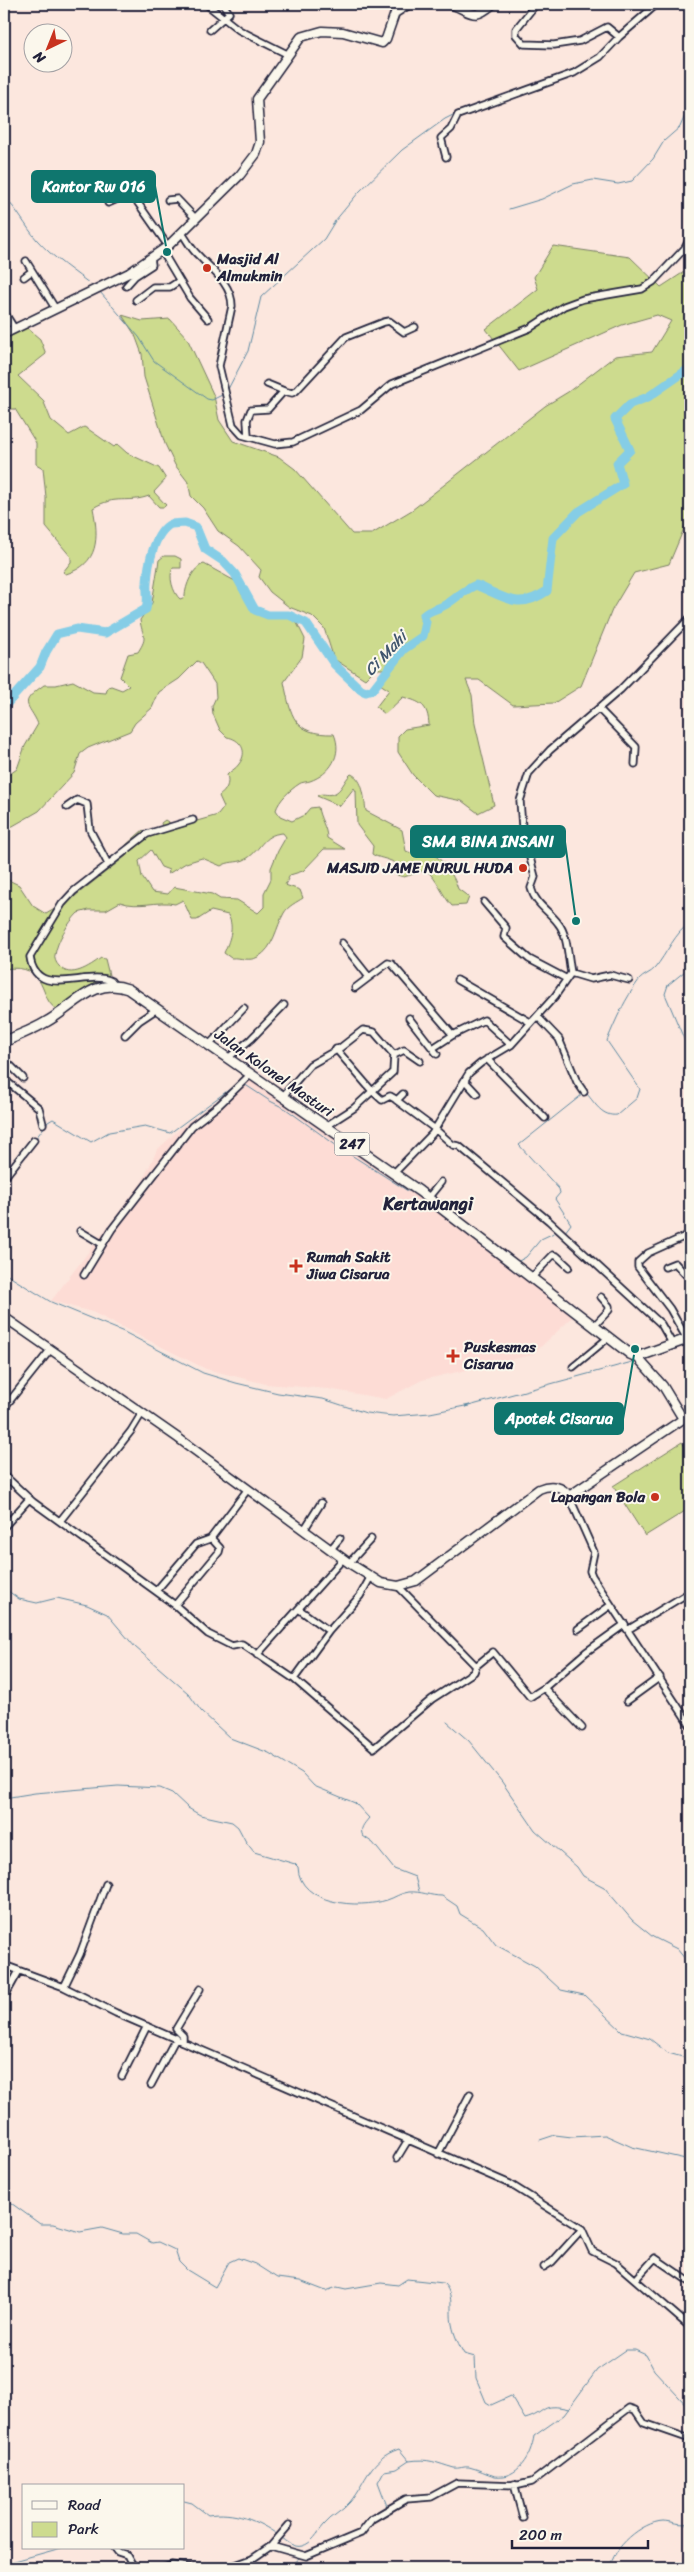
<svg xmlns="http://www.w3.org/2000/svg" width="694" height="2572" font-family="Sriracha,sans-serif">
  <rect width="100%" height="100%" fill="#fce7de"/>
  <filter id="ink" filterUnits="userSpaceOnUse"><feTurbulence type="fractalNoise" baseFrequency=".02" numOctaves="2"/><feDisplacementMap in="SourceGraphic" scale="10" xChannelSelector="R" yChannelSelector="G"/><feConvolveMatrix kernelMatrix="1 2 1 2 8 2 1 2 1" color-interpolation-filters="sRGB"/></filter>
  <g filter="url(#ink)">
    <path fill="#fddcd5" d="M251,1075l35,24 292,213 -46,43 -110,25 -36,19 -58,-10 -62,-5 -60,-15 -114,-57 -41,-11 91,-119 15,-32 26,-24z"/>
    <path fill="#cddb8e" stroke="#787e64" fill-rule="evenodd" d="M553,246l77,11 31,30 29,-19v246l-21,50 -35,9 -22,37 -31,76 -27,17 -41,2 -34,-25h-13l6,15 3,29 19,81 -16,8 -16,-12 -29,-6 -20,-20 -15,-23v-16l7,-7 24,-4c-1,-20 -8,-23 -26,-28l-18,17 -9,-7 13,-17 -9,-6 5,-15h-10l-10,10 -31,-20 -10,-31 -12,-12 -23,-9 -19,-15 -11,-15 2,-7 -22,-24 -21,-15 -15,-23 -12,-12 -3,-14 -13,-17 -10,-21 -21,-67 -2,-23 -7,-19 -13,-20 20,6 28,-2 17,19 27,58 5,24 14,21 46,16 16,12 57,65h20l40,-24 133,-104 23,-14 47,-36 37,-4 19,-31 -14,-6 -35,10 -103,46 -33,-42 52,-40 -4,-12z
      M26,327l14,12 6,15 -28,22 25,24 8,20 18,15 15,-8 4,2 26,18 3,-3 10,9 32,15 7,11 -12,13 12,13 -2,2h-5l-10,-11c-22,8 -33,-2 -56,12 6,30 6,56 -27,66l-3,-2 8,-10v-5l-25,-30v-30l-3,-29 -7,-4v-21l-21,-34h-8l-3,-4v-68z
      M164,556h11l6,3v9h-8c-5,8 0,25 7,31l5,-2c0,-11 8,-30 19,-33l31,17 8,15 25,20 22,2 7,5 8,16 -3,18 -18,25c7,34 9,53 50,52 9,21 -4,40 -24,47 -3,1 -9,1 -11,3 -9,6 -20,16 -23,26l4,6 12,5 12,-6 6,-7 8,-1c1,11 9,20 9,31l18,11h-21l-21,22 -13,4 -5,10 15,5 3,8c-6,4 -15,8 -19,15 -8,14 -10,35 -26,44 -9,5 -17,0 -27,1l-7,-5c5,-12 11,-25 4,-38l-17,-4 -14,9h-5l-9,-20 -8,4c-18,-4 -36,5 -55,-2l-14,8h-17l-11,3c-10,10 -21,28 -23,42 -1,3 1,8 4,11 11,14 31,0 42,-8l4,1 4,16 -23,13 -29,21c-19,-8 -7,-47 -53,-40v-91l15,7 14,21 13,8 24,-14 56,-44v-11l17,-15 7,6 12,-9 -1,-4 4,-3 11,7 42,-12 6,-8 -5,-11c7,-5 11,-12 8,-21 3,-4 9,-6 12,-11 10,-13 1,-25 -12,-27l-7,-7 -7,-16 -1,-8 4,-9 -1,-13 -14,-21 -4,-2 -18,18 -20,13 -7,16 -17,15 -5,8 -42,17 -8,6 -6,19 -35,38 -35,20v-53l13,-9 8,-23 13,-22c-9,-21 -21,-20 6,-39h12l17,-4 20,11 13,1 2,-6 3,-1 11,4 7,-4 -9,-9 8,-23 10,-2c11,-17 4,-15 2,-32l12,-17 7,-43zM283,833l3,4 -8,14 -7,17v11l-7,14v14l-6,6 -21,-13 -17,-1 -8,-5 -38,-7 -6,7 -16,-2 -10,-15 -3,-16 12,-11 10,17 8,3 -1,4 18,-11 16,-5 19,8c8,-5 15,-3 23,-6 17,-8 17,-26 39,-27z
      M351,774c13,5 13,25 15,37l36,19 4,21c8,4 11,0 19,1 16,2 29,23 33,37l11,8 -3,8 -14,1c-10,-11 -14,-26 -26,-36l-22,7 -7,-2 -2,-12c-8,-5 -18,-5 -23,-9l1,-8 -16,-21 -1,-34 -2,-3 -14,18 -23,-10c5,-4 10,0 16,-2 9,-3 11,-14 18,-20z
      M682,1442l8,13v53l-45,28 -32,-50z"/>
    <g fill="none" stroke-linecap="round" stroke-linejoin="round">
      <path stroke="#5d89a2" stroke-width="1" d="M566,73l12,-6
        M475,106l34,-12
        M4,197c14,13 21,29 33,43 16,18 38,32 57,47
        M509,209l33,-10 31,-15 20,-4 25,4 14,-3 21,-22 11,-18 16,-14 10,-23
        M100,292l39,45 15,24 53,38 5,1 12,-6
        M227,391l21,-40 13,-54 63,-58 11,-18 24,-29 43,-42 43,-31 10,-5
        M690,967l-22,18 -3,9 25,59
        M244,1084l26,17 16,8 51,37 71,45h4
        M587,1094c8,9 15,23 30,21l20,-17 3,-9 -33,-48c9,-22 18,-42 32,-61 4,-5 12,-7 16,-12 11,-13 21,-37 35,-45
        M36,1138l12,-16 5,-3 38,23 18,-10 36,-6 25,7 68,-50
        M565,1232l6,-8 -16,-25 5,-6 -1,-4 -40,-44 64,-51
        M517,1262l9,-5 15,-18 17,-8
        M4,1273l47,29 73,30 79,41 33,10 42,10 45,6 43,14 27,3 37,-3 40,-8 -5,2 171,-46
        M4,1588l15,11 18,4 20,-5 30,7 20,9 28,33 53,46 13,18 29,27 39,15 33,20 12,13 41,17 14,15c-5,6 -10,11 -6,18l10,7 21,26 21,8 4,14
        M447,1722l22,19 33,41 33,48 42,37 6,9 21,11 28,33 21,17 24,12 13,16
        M4,1798l31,-5 83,-7 42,2 12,5 16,15 12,7 32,7 6,5 8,15 8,10 41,12 3,3c1,38 61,42 89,33 7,-2 13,-7 22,-8 12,-1 21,4 33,4l15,10 3,8 23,14 13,17 39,21 26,24 23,5 38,36 28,8 18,14 22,6
        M540,2140l15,-5 17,2 33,-2 27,12 58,13
        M4,2198l36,26h13l27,8 22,-4 21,6h13l16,9 6,-1 17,8 4,12 8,8 28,17 14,-25 9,-4 17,6 22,14 23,3 26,10 11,-4 9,2 35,-6 17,2 9,-6 36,4c12,11 6,27 9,41 2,11 7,21 12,30l11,3 1,21 10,24 5,3 20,-9 14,23c22,-6 15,-17 44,-10
        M184,2501l8,2 16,12c26,-4 49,5 70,20
        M381,2510l6,-4 -9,-24 6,-11 13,-2 12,-8
        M281,2537c6,5 13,11 21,9 11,-3 15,-13 22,-21 7,-9 19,-14 26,-23 17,-21 19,-43 49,-53l10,12c20,-3 27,2 45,7 5,1 10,-2 15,-1 9,2 18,7 26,9 23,3 36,-20 39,-40l30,-21 33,-45 29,-20h9l11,5 8,15 36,39
        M4,2564l57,-16
        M288,2568l12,-11
        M610,2568c3,-21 32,-46 53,-47 10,0 17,5 27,2"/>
      <path stroke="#85cde6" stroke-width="9" d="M4,707l36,-40 6,-15 11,-18 20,-5 28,4 41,-24c3,-9 0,-17 1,-26 1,-18 7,-51 24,-59l14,-1 11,4 9,22 18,12 12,13 20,36 13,5h21l17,8 28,41 27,26 5,2 6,-2 32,-41 19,-13 3,-14 -3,-6c7,-7 14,-6 22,-11 11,-6 18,-15 31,-20 29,12 42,26 71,6l6,-53 25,-26 45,-28 -6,-21 13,-13 -15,-31 15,-15 18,-7 42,-29"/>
      <defs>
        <path id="street" d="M206,4l33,26 48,24
          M536,4l-20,25v6l8,9 30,1 26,-4 27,-14 12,10
          M210,30l19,-17 -6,-9
          M446,157l-5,-19 10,-9 7,-14 116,-42 26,-16 19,-20 38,-33
          M168,200l9,-1 19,20
          M108,203l23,-10 37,53
          M182,233c5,7 9,16 16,22 13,14 34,29 34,51l-13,60 14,59 9,10 33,9 18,-2 68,-32 31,-26 138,-56 34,-22 19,-7 59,-10 11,-7 32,-34 5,-10
          M162,251l28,47 18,21
          M26,261l29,47
          M24,277l8,-6
          M126,286l9,-10 17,-11 -1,-7
          M136,300l17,-13h17l9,-6
          M4,312l10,16
          M267,384l17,7
          M248,436l-1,-16 4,-10 17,-1 16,-18 8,2 4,-2 50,-54 38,-15 5,-1 15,11 11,-5
          M599,709l37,38 -1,17
          M67,807l10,-7 10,4 3,26 18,34
          M484,902l22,26 -2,9 25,22 38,20
          M342,943l27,34
          M571,973l20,6 19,-4 19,5
          M457,980l73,42
          M114,985l-3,-4c-23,-12 -75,20 -81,-24l32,-53 12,-13 73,-57 46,-14
          M355,988l33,-25 4,1 61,71 31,-15 27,25
          M537,1016l22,23 18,43 7,10
          M409,1018l28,36
          M125,1035l14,-14 18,-12
          M209,1045l35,-37
          M433,1048l20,-13
          M336,1049l36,42 10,9 8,-4 7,4 6,-6
          M394,1055l10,-5 16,11
          M228,1058l23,-19 33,-34
          M4,1059l19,19
          M487,1059l58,59
          M4,1079l35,29 4,16
          M465,1081l12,13
          M283,1096l27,-31 30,-17 23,-18 11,2 20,23
          M396,1100l39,29 18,16 6,1 90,75 112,103 12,21
          M326,1126l28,-18 39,-36 1,-17
          M394,1173l38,-39 37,-61 12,-10 30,-18 44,-49 16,-23c-3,-15 -3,-38 -13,-50 -9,-12 -23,-19 -27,-35l4,-11 -13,-50 -2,-26 9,-28 21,-23 70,-60 70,-72
          M4,1178l30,-38
          M428,1198l13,-16
          M80,1231l22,13
          M665,1267l10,-4 10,11 5,1
          M84,1275l28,-46 80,-103 27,-21 32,-31
          M532,1277l21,-22 4,1 12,11
          M594,1326l15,-16v-4l-8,-9
          M687,1339l-17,-30 -32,-42v-5l10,-9 42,-19
          M573,1367l35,-29
          M4,1408l47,-59
          M683,1419l7,-5
          M4,1475l29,27 142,103 33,29 24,12 10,-2 52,35 35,-48 31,-35 10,-18
          M569,1496l25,56 -4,19 2,5 98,149
          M60,1521l71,-90 11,-18
          M4,1527l25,-28
          M304,1530l17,-27
          M330,1550l10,-12
          M349,1563l22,-24
          M156,1591l40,-47 14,-5
          M175,1605l44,-53 1,-4 -9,-10 37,-49
          M300,1610l29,21
          M578,1629l33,-24
          M629,1629l61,-37
          M257,1655l86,-96
          M476,1666l17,-14 37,45 14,-9
          M294,1679l80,69 58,-49 42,-27 2,-6 -78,-80
          M627,1701l33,-24
          M582,1728l-38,-40 42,-36 39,-28
          M4,1965l60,22 52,26 394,171 72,45 10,22 24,12 74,64
          M64,1987l16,-33 26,-70
          M4,1998l15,-27
          M183,2042v-6l-7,-7 24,-40
          M122,2076l25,-50
          M151,2085l25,-47
          M438,2154l32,-60
          M397,2158l11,-18
          M544,2267l8,-5 30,-33
          M636,2279l19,-21 35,24
          M514,2484l9,34
          M271,2546l35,10 55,-23 11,-14 34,-20 25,-2 26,-14 62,2 13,-3 97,-74 6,2 9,13 46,16
          M115,2548l3,4 9,3 5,9 9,4
          M164,2568l8,-3 22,3
          M227,2568l25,-9 19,-13 18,-21
          M684,2568l6,-4"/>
        <path id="secondary" d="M450,4c22,7 22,18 43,0
          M4,334l125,-61 39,-27 72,-71 16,-21 4,-12 -3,-43 44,-62 21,-6 21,1 39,11 4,-4 9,-26 14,-9
          M4,1317l174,121 171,125 32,20 17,3 18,-5 123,-92c12,-5 23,-3 30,7l114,-77 -20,-33 -26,-29"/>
        <path id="primary" d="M4,1042c14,-7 29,-12 42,-20 28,-15 48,-46 82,-33l291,202 211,163 7,3 53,-19"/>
      </defs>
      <use href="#street" stroke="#22223b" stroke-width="9"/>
      <use href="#secondary" stroke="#22223b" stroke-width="11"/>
      <use href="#primary" stroke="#22223b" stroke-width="12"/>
      <use href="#street" stroke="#fbf7ec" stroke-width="5.5"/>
      <use href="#secondary" stroke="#fbf7ec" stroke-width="8"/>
      <use href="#primary" stroke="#fbf7ec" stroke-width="9"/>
    </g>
  </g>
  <g fill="#c8321e" stroke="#fbf7ec" stroke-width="2">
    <circle cx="207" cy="268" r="5"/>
    <circle cx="523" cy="868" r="5"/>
    <path d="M293.5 1258.5h5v5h5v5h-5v5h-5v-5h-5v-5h5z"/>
    <path d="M450.5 1348.5h5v5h5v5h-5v5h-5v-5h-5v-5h5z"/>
    <circle cx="655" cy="1497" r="5"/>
  </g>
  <g text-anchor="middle" stroke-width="4" stroke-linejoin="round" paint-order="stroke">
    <rect fill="#fbf7ec" stroke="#636270" stroke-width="1" x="334.5" y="1132.5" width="35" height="23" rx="4"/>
    <g font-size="14" font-weight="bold" fill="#22223b">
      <text x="352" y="1149">247</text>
    </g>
    <g font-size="15" font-weight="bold" fill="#22223b" stroke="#fbf7ec" text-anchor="start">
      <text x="217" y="264">Masjid Al<tspan x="217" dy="17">Almukmin</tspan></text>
      <text x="513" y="873" text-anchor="end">MASJID JAME NURUL HUDA</text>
      <text x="307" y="1262">Rumah Sakit<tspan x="307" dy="17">Jiwa Cisarua</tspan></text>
      <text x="464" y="1352">Puskesmas<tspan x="464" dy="17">Cisarua</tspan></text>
      <text x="645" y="1502" text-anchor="end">Lapangan Bola</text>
    </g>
    <g font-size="15" fill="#22223b" stroke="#fbf7ec">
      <text transform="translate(274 1073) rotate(35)" y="5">Jalan Kolonel Masturi</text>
    </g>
    <g font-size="16" font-style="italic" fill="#40556e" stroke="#fbf7ec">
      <text transform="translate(385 653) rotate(-47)" y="6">Ci Mahi</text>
    </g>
    <g font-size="18" font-weight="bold" fill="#22223b" stroke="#fbf7ec">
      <text x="428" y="1210">Kertawangi</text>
    </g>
  </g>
  <path fill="none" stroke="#0f766e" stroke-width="2" d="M167 252L155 186M576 921L565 842M635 1349L623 1419"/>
  <g fill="#0f766e" stroke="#fbf7ec" stroke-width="2">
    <circle cx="167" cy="252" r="5"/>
    <circle cx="576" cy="921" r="5"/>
    <circle cx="635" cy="1349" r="5"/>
  </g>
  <g fill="#0f766e" stroke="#0f766e" stroke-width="2">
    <rect x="32" y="171" width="123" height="31" rx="5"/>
    <rect x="411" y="826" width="154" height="31" rx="5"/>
    <rect x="495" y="1403" width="128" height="31" rx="5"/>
  </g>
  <g font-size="16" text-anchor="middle" font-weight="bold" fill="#fff">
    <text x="94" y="192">Kantor Rw 016</text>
    <text x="488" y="847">SMA BINA INSANI</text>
    <text x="559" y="1424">Apotek Cisarua</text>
  </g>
  <rect width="694" height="2572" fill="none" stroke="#fbf7ec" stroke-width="20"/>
  <rect x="10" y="10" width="674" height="2552" fill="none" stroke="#22223b" stroke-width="2" filter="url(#ink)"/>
  <rect x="22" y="2484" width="162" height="65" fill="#fbf7ec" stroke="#a4a2a5"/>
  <rect x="32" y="2501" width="25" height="8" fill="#fbf7ec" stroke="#a4a2a5"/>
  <text x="68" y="2510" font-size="15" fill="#22223b">Road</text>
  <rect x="32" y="2522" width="25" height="15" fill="#cddb8e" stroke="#a4a2a5"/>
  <text x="68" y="2534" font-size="15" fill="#22223b">Park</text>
  <g transform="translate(48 48) rotate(223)"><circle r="24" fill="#fbf7ec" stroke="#a4a2a5"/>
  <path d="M0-4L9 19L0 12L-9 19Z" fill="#c8321e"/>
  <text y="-8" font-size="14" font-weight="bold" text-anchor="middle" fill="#22223b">N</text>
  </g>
  <path d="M512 2540v8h136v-8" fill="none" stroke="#22223b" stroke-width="2.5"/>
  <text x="519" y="2540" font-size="15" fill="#22223b" stroke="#fbf7ec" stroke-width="4" paint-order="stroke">200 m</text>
</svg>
